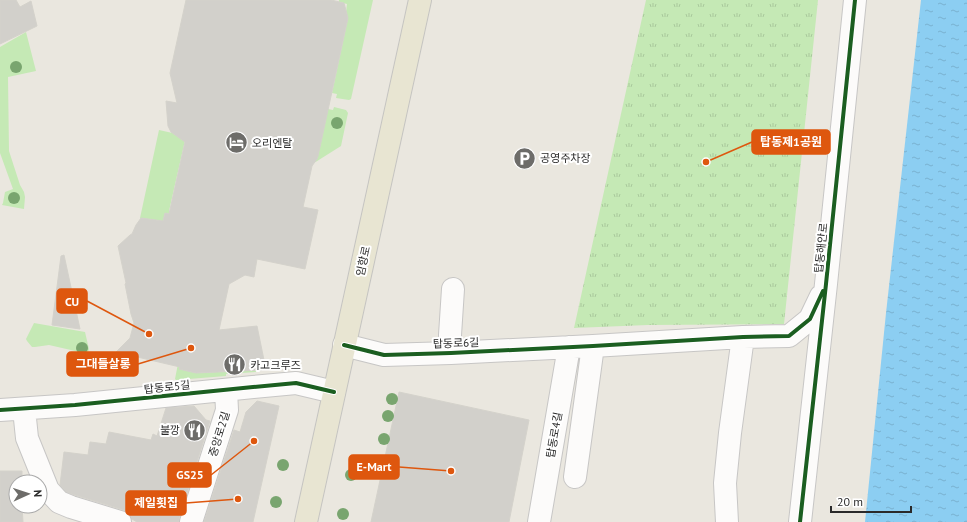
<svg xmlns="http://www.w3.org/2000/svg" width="967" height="522" font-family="'PT Sans','Noto Sans KR',sans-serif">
  <defs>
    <pattern id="park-tufts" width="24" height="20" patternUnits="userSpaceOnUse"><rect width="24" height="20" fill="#c5e9b5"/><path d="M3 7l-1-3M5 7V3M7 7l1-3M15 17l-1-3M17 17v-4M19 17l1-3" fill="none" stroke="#a9c89c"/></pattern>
    <pattern id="water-ripples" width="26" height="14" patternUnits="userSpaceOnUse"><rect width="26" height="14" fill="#8ccef2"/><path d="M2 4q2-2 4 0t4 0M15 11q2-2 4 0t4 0" fill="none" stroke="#79b1d0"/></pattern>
  </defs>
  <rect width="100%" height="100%" fill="#eae7df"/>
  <path fill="url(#park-tufts)" d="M646,0h172l-34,324 -136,1 -74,3z"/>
  <path fill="#c5e9b5" d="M339,0h34l-22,99 -2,1 -13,-2 1,-4 -5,-1 16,-75 -2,-6 1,-8 -8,-2z
    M26,32l10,39 -28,6 1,74 11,34 4,7 1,5 -1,12 -22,-4 1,-2 2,-11 8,-3 -13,-36v-106z
    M334,107l12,3 2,3 -7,33 -27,17 14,-54 5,1z
    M159,130l27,6 -17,75 1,3 -5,-1 -2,8 -23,-3z
    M34,323l51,9 4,17 -1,4h-4l-35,-8 -14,2h-3l-5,-6 -1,-2z
    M183,338l4,1 -7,30 16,4 59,-3 2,-2 -1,4 -30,2v2l-50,4 -1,-1z"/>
  <path fill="url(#water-ripples)" d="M921,0h46v522h-102l21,-209z"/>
  <path fill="#d2d0cb" stroke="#d4d2cb" d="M0,0h16l4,7 11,-6 6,25 -37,18z
    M186,0h145l13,3 4,15 -30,138 -1,3 -5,7 -9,41 15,3 -13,59 -48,-10 -3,18 -9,-2 -16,9 -10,46 38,-4 7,34 -2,10 -66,3 -17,-4 1,-2 -64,-15 14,-14 4,-15 -3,-9 -6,-30 1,-1 -8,-37 12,-11 2,-1 4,-9 5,-7 22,3 2,-8 4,1 16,-72 -14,-10 -3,-6 -2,-25 11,2 -7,-30z
    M64,255l16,74 -28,-4 9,-69z
    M399,392l130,28 -20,102h-138z
    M257,401l22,5 -26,116h-49l30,-92 6,2 6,-20z
    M194,406l12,14 4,1 -31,97v4h-42l-5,-3 -3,-5 -5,-4 -49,-15 -9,-3 -6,-7 4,-33 24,3 2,-13 16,2 3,-12 42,8 2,-6 4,2 9,-28z
    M0,471h22v11h-6v24h6l1,16h-23z"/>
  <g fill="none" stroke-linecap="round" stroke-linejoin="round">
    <defs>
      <path id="minor" d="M344,345l40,10 67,-2 142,-7 150,-9 46,-1 21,-17 11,-23
        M451,353l-1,-18 3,-46
        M24,409l3,29 21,52 11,12 12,5 49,15
        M0,410l75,-5 178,-18 43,-4 38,9
        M575,477l18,-131
        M191,522l36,-112 -1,-20
        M539,522l30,-175
        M727,522l-2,-39 5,-50 13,-96
        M800,522l26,-238 29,-284"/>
      <path id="major" d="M306,522l114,-522"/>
    </defs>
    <use href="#minor" stroke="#c7c6c5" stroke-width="24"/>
    <use href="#major" stroke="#c5c4c1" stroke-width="24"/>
    <use href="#minor" stroke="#fcfbfa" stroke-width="22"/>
    <use href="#major" stroke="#e8e5d2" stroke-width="22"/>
    <defs>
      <path id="cycleway" d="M344,345l40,10 67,-2 142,-7 150,-9 46,-1 21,-17 13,-28
        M0,410l75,-5 178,-18 43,-4 38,9
        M800,522l26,-238 29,-284"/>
    </defs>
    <use href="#cycleway" stroke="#fff" stroke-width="6"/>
    <use href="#cycleway" stroke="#1b5e20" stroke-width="4"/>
  </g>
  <g fill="#79a56f">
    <circle cx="16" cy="67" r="6"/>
    <circle cx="337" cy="123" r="6"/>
    <circle cx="14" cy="198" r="6"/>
    <circle cx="82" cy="348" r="6"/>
    <circle cx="392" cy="399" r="6"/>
    <circle cx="388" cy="416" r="6"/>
    <circle cx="384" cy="439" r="6"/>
    <circle cx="283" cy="465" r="6"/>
    <circle cx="351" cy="475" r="6"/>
    <circle cx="276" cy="502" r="6"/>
    <circle cx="343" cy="514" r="6"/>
  </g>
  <defs>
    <symbol id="hotel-disc" viewBox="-11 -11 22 22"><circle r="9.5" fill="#6d6c69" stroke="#fff"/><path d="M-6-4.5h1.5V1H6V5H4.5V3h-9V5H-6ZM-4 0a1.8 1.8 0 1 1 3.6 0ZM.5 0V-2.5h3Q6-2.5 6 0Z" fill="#fff"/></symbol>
    <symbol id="parking-disc" viewBox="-11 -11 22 22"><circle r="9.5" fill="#6d6c69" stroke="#fff"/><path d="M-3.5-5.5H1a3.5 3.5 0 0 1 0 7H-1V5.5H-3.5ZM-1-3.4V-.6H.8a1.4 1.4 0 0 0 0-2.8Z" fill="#fff"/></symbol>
    <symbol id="restaurant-disc" viewBox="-11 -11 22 22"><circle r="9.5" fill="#6d6c69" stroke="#fff"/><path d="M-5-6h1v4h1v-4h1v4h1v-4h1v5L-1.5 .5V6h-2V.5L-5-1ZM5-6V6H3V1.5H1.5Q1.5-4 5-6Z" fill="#fff"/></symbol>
  </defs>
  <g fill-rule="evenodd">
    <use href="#hotel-disc" x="224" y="130" width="25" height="25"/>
    <use href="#parking-disc" x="512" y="146" width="25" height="25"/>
    <use href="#restaurant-disc" x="222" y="352" width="25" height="25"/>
    <use href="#restaurant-disc" x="182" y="418" width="25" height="25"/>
  </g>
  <g text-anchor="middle" stroke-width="4" stroke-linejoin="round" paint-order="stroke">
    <g font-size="11" fill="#2a2a2a" stroke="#fff" text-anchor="start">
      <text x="252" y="147">오리엔탈</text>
      <text x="540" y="162">공영주차장</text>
      <text x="250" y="369">카고크루즈</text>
      <text x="180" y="434" text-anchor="end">불깡</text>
    </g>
    <g font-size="11" fill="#2a2a2a" stroke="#fff">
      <text transform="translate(821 248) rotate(-84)" y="4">탑동해안로</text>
      <text transform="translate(363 261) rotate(-78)" y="4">임항로</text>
      <text transform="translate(456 343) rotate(-2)" y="4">탑동로6길</text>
      <text transform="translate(167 387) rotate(-6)" y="4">탑동로5길</text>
      <text transform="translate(219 434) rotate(-73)" y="4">중앙로2길</text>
      <text transform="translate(554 435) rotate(-80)" y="4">탑동로4길</text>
    </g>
  </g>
  <path fill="none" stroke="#de570e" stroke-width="1.5" d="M706 162L752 142M149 334L87 301M191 348L138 364M451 471L399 467M254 441L211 475M238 499L186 503"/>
  <g fill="#de570e" stroke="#fff" stroke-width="1.5">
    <circle cx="706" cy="162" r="4"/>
    <circle cx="149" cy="334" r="4"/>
    <circle cx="191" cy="348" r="4"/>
    <circle cx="451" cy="471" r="4"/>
    <circle cx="254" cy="441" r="4"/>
    <circle cx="238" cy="499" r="4"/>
  </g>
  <g fill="#de570e" stroke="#de570e" stroke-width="1.5">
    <rect x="752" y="130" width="78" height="24" rx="4"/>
    <rect x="57" y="289" width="30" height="24" rx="4"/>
    <rect x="67" y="352" width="71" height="24" rx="4"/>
    <rect x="349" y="455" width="50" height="24" rx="4"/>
    <rect x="168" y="463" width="43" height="24" rx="4"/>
    <rect x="126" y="491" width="60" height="24" rx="4"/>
  </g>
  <g font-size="12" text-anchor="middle" font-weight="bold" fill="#fff">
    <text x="791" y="146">탑동제1공원</text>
    <text x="72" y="306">CU</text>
    <text x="103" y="368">그대들살롱</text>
    <text x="374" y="471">E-Mart</text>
    <text x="190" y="479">GS25</text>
    <text x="156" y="507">제일횟집</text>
  </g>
  <g transform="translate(28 494) rotate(87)"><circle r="19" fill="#ffffff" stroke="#aaaaaa"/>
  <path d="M0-3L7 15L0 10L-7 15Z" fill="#6d6c69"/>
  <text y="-6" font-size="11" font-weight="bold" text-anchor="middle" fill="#2a2a2a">N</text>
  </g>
  <path d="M831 506v6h80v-6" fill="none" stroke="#2a2a2a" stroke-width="2"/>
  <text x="837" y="506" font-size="12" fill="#2a2a2a" stroke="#ffffff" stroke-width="3" paint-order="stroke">20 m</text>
</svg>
